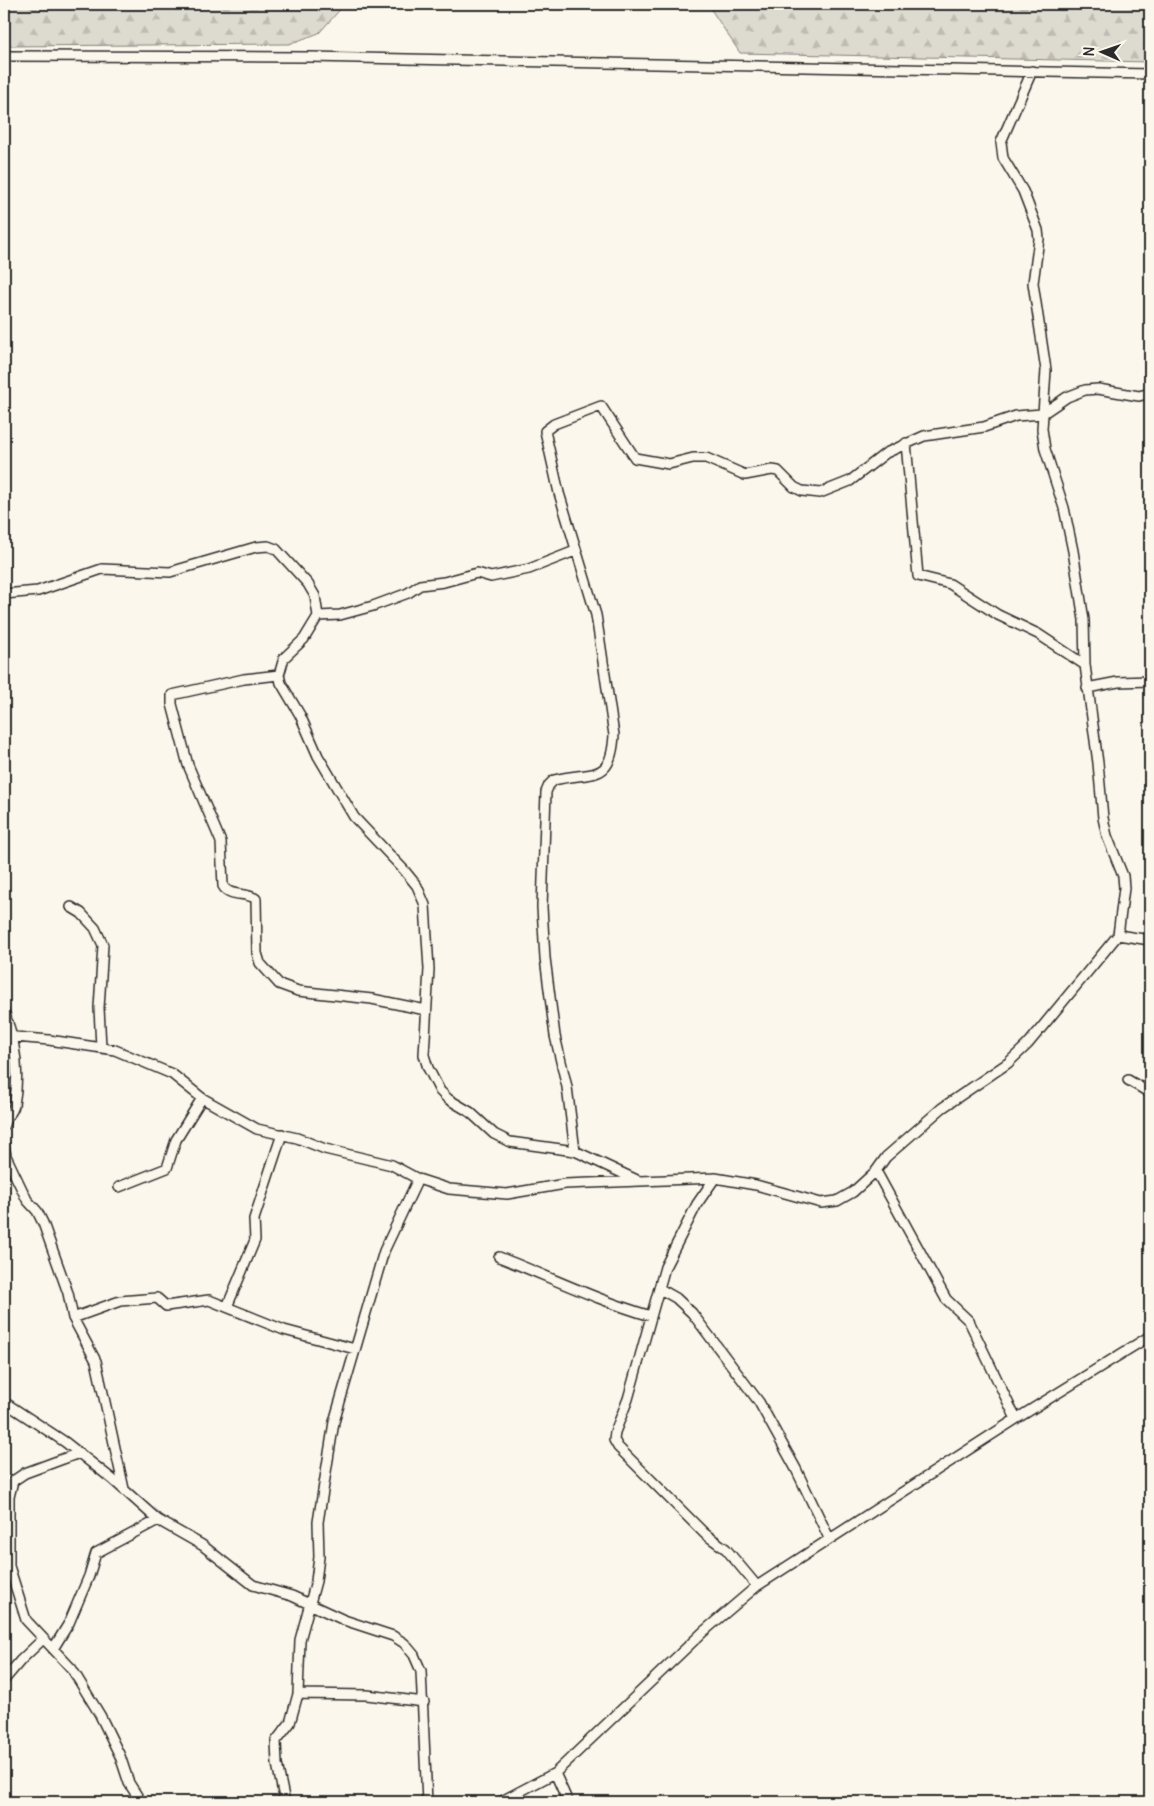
<svg xmlns="http://www.w3.org/2000/svg" width="1154" height="1806" font-family="Delius,sans-serif">
  <defs>
    <pattern id="forest-firs" width="22" height="20" patternUnits="userSpaceOnUse" patternTransform="scale(1.25)"><rect width="22" height="20" fill="#dddad0"/><path d="M5 1l3.5 6h-7zM16 11l3.5 6h-7z" fill="#bebbb3"/></pattern>
  </defs>
  <rect width="100%" height="100%" fill="#fbf7ec"/>
  <filter id="ink" filterUnits="userSpaceOnUse"><feTurbulence type="fractalNoise" baseFrequency=".02" numOctaves="2"/><feDisplacementMap in="SourceGraphic" scale="10" xChannelSelector="R" yChannelSelector="G"/><feConvolveMatrix kernelMatrix="1 2 1 2 8 2 1 2 1" color-interpolation-filters="sRGB"/></filter>
  <g filter="url(#ink)">
    <path fill="url(#forest-firs)" stroke="#84827e" d="M4,4h341l-26,29 -30,11 -285,2z
      M713,4h437v58l-410,-9 -28,-42z"/>
    <g fill="none" stroke-linecap="round" stroke-linejoin="round">
      <defs>
        <path id="minor" d="M4,56l306,1 840,17
          M906,443l12,133 32,8 48,31 40,19 47,31
          M4,594l34,-3 64,-22 68,3 86,-25 12,-1 8,3 32,35 7,12 3,20 -14,23 -20,19 -5,17 2,8 19,32 18,41 36,61 50,53 13,16 8,19 4,64 -5,86 4,13 12,23 8,8 22,13 24,22 16,8 65,9 64,30
          M318,616l22,-1 33,-9 35,-13 12,-8 24,-3 33,-9 14,4 38,-8 46,-18
          M279,675l-35,4 -72,16v9l16,61 33,77 2,44c6,11 24,6 33,13l1,54 3,10 19,21 19,7 74,8 54,11
          M1087,688l31,-6 32,-1
          M71,907l10,6 14,15 8,17 -4,63 2,39
          M1118,935l32,5
          M4,1012c12,30 16,60 10,93 -1,8 -9,12 -10,20
          M4,1036l45,4 66,10 57,24 30,24 55,31 40,9 28,11 67,16 26,14 31,10 58,5 58,-10 150,-6 41,7 65,18 16,-2 16,-9 23,-21 10,-14 56,-49 66,-45 20,-19 90,-109 6,-47 -1,-12 -16,-40 -4,-18 -5,-55 -13,-98 -1,-45 -11,-69 -9,-43 -19,-59 -3,-20 4,-59 -13,-87 6,-44 -1,-9 -15,-39 -20,-33 -2,-16 31,-71
          M1128,1080l22,13
          M4,1145l2,11 21,44 10,11 6,12 25,70 5,25 23,43 28,128
          M575,1151l-8,-64 -12,-51 -10,-78 -3,-51 4,-115 3,-7 5,-5c38,-10 57,5 60,-45l-18,-120 -37,-122 -14,-62 9,-7 47,-18 34,52 34,6 24,-6h13l39,17 27,-5 6,1 16,16 8,4 18,2 30,-12 36,-28 38,-17 60,-9 32,-11 26,-2 25,-17 18,-7 13,-1 41,7 11,-3
          M876,1171l70,128 23,22 47,98
          M715,1178l-18,26 -32,63 -37,132 -13,33 -1,8 4,7 87,87 21,15 31,37
          M119,1187l48,-19 9,-28 26,-42
          M499,1257c51,20 100,44 152,59
          M660,1289l16,9 16,15 67,89 37,67 33,69
          M227,1307l28,-67 -1,-21 28,-85
          M73,1318l47,-17 37,-3 9,8 43,-6 75,30 71,19
          M4,1402l61,40 47,37 46,41 44,25 51,40 39,11 52,24 49,16 11,7 10,12 7,16 6,131
          M79,1453l-54,20 -12,8 -4,16v69l17,54 46,49 28,46 20,41 9,27 12,19
          M53,1649l16,-26 20,-47 7,-23 62,-33
          M4,1680l17,-20 22,-21
          M298,1694l69,1 57,7
          M555,1773l13,29
          M285,1802l-8,-38 -1,-23 14,-18 8,-29 2,-54 16,-59 3,-24 -1,-35 16,-100 50,-171 34,-72
          M500,1802l55,-29 148,-141 54,-46 259,-167 134,-83"/>
      </defs>
      <use href="#minor" stroke="#2b2b2b" stroke-width="12"/>
      <use href="#minor" stroke="#fbf7ec" stroke-width="9"/>
    </g>
  </g>
  <rect width="1154" height="1806" fill="none" stroke="#fbf7ec" stroke-width="20"/>
  <rect x="10" y="10" width="1134" height="1786" fill="none" stroke="#2b2b2b" stroke-width="2" filter="url(#ink)"/>
  <g transform="translate(1102 52) rotate(272)" stroke="#fbf7ec" stroke-width="4" paint-order="stroke">
  <path d="M0-4L9 19L0 12L-9 19Z" fill="#2b2b2b"/>
  <text y="-8" font-size="14" font-weight="bold" text-anchor="middle" fill="#2b2b2b">N</text>
  </g>
</svg>
